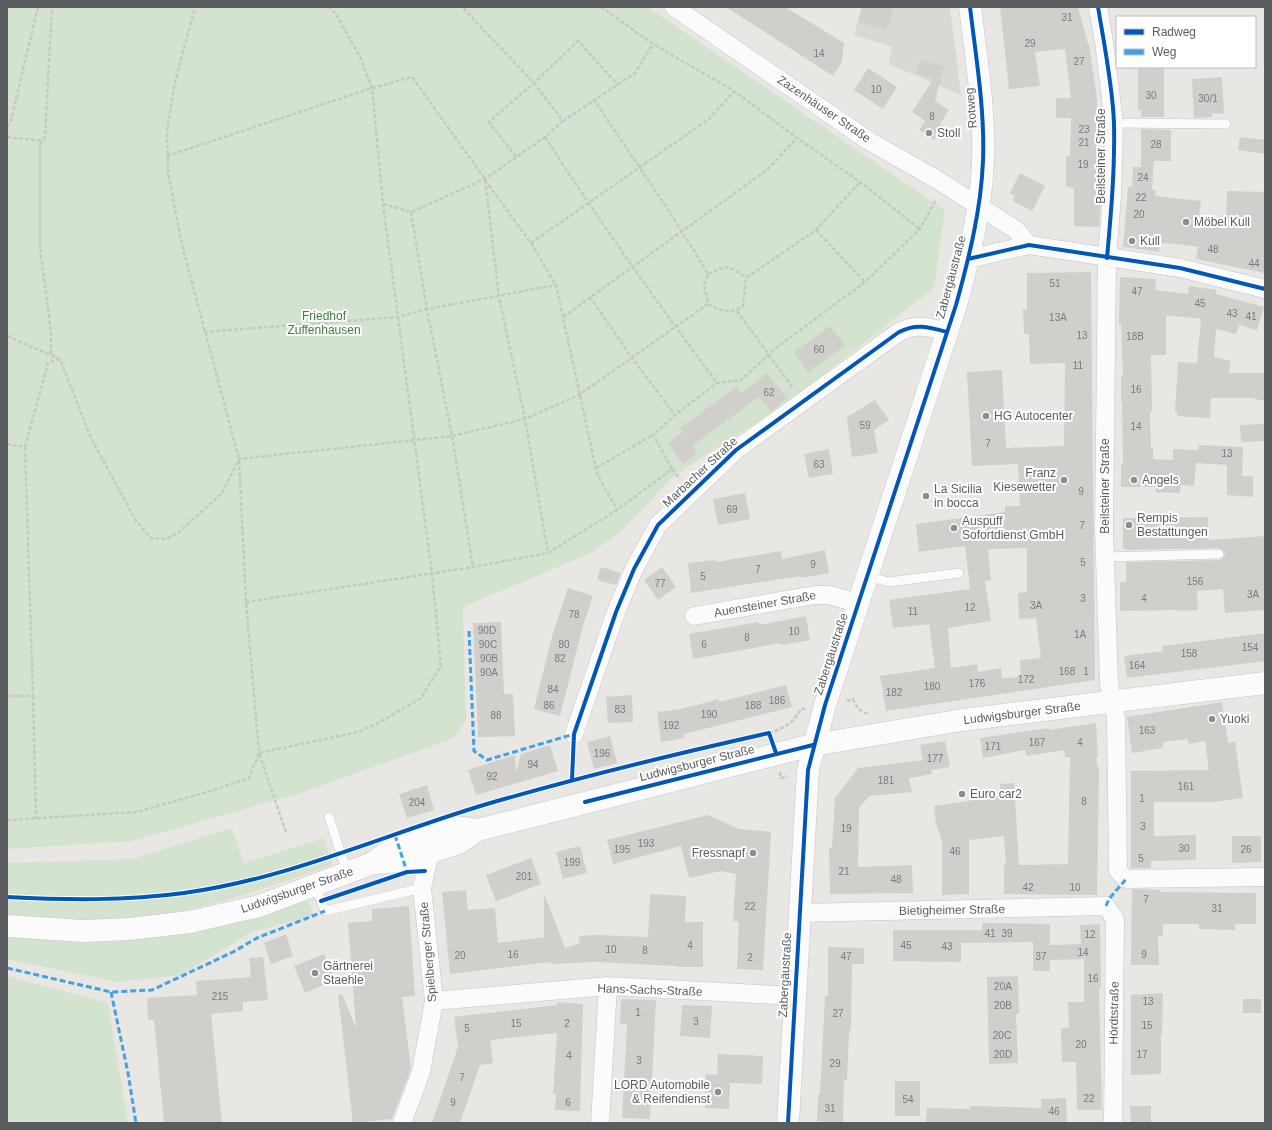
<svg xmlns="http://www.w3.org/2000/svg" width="1272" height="1130" font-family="Arial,sans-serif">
  <rect width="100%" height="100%" fill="#e9e7e3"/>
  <path fill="#dad8d4" d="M862,7h88l11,88 -72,-31 3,-17 -38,-12z"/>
  <path fill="#d4e3cf" d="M7,7h641l297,203 -11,78 -148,116 -111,71 -53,56 -31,22 -128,54 3,114 -12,17 -153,55 -169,48 -125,8z
    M232,828l12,35 80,-25 9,27c-68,23 -137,49 -208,54 -40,3 -78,-1 -118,-4v-52l125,-4z
    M308,900l6,15 -62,17 -71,43 -64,7 -110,-23v-23l97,6 88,-12 70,-15z
    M7,976l101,27 20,120h-121z"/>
  <path fill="#d0cfcc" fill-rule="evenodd" d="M726,7h59l59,36 -2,19 -9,14z
    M862,7h32l-7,23 -29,-8z
    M1000,7h78l10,37h1l8,55 -1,56h3l2,39 -2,33 -25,-1v-37l-8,-3v-30h4l1,-38h-15v-20h15l-6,-49 -30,3 5,34 -31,3z
    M920,60l24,6 -9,35 14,9 -9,14 3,2 -9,14 -15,-10 6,-9 -13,-9 22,-34 -17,-4z
    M1138,67h26v50h-23v-7h-3z
    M868,68l29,19 -14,22 -29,-19z
    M1222,77l2,37 -12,-1v4l-18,1 -2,-39z
    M1141,129l30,1v31h-17l-2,28 4,1 -1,6 46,5 -2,15 27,6 1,-31 38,1v81l-69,-14 2,-12 -28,-4v1l-10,-1 -1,9 -36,-5 5,-60h4l1,-20h8z
    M1240,137l25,3v14l-27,-4z
    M1020,173l25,13 -13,25 -19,-10 2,-5 -5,-3z
    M1091,272l4,408 -209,31 -6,-35 55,-8 -6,-44 -36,4 -4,-28 81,-11 -5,-43 -46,6 -3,-28 89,-12v-6h15l-2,-42 -46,2 -5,-94 35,-2 4,78 58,-2 1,-83 -35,1 -1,-30h-5l-1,-25 4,1v-37zM1027,548v44l-9,1 1,26 17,-1 5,40 -21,2 1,17 -19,1 -1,-10 -23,4 -1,-8 -26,4 -3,-40 43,-7 -6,-40 6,-1 -3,-31z
    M1120,277l36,2 -1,11 33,4 1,-8 27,4v4l48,13 -7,23 -18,-5 -3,9 -20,-5 -2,28 17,4 -2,12h36v28l-14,-3h-40l-1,20 -33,-2v-4h-2l3,-50 19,1 4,-44 -35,-4v40h-15l1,56h-2l1,37h2v11l20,1v-11l25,1 1,-5 44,2 -1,29h11v21l-26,-2v-30l-31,-2 -2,23 -13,-1 -1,8 -24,-1v-5h-35v-23h2l-1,-63h-1v-25h2l-2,-52h-2z
    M830,326l15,20 -37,26 -14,-20z
    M767,373l20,25 -16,13 -12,-14 -67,49 6,7 -15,11 -15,-21 15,-11 -3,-4 56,-41 5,7z
    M875,400l14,20 -15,10 4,23 -26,4 -5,-40z
    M1265,424v17l-24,1 -1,-17z
    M829,449l4,25 -24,4 -5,-24z
    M745,493l5,26 -32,6 -5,-26z
    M1208,517v23l57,-4v74l-40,3 -2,-24 -26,2 1,19 -19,1v-1l-59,1v-29h6v-20l93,-2 3,-1 3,-5 -1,-3 -5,-3 -93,2v-1h-3v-31z
    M825,550l4,23 -28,5 -1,-2 -109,17 -3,-30 27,-3 1,2 65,-11 1,8z
    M601,567l20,6 -5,12 -19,-5z
    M662,567l14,20 -18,13 -14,-20z
    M568,588l25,8 -10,30 -23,90 -26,-7 19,-76z
    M806,616l4,24 -29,5 -1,-2 -87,16 -4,-25 70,-12v3z
    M501,622l3,72h9l2,42 -37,1 -5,-114z
    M1265,633v28l-138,17 -3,-22 39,-5 -1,-5z
    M786,685l6,22 -108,27 1,4 -24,4 -4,-30 24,-3 38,-10v3z
    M632,695l1,27 -25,1 -2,-26z
    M1222,702l6,41 7,-1 8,56 -29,4h-60v34l42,-1v25l-45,1v7h-20v-97l78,-1 -4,-29 -17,3v-5l-25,3v6l-31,5 -5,-36z
    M1096,723l2,35h-2l3,13 -2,124 -93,-1v-29h2l-2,-29 -35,4v54l-27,1v-55l-6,-16 -2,-18 67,-10 -1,-12 14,-1 5,82 49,-1 2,-107h-5l-1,-7 -38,6 -1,-6 -42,8 -3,-20 69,-10v2z
    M610,736l7,27 -23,6 -7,-27z
    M945,741l5,26 -19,3 1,4 -23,4 3,14 -43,4 -10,12 -1,59 54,-2 1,28 -83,1 -1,-46h3l3,-50 23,-30 65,-8 -3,-15z
    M550,745l8,26 -82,24 -8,-25 47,-15 1,17 5,-18z
    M427,785l7,25 -27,8 -8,-24z
    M708,815l31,14 32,3 -8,138 -26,-1 2,-48h-6l3,-47 -15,-3 -32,7 -8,-32 -68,18 -6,-24z
    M1232,836h29v26l-29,1z
    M580,846l7,27 -24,6 -7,-27z
    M531,858l10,26 -45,17 -10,-26z
    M1132,889l28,1v2l96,1v31h-21v6l-36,-1v-5h-36v12h-5l1,29h-28z
    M466,890l2,20 27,-2 3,35 46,-6v-40l1,-1 20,52 15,-5 -2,-7 17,-1 53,2 2,-43 36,2 -1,26h18v45h-26v-1l-83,-4 -42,2 -1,-2 -101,12 -8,-82z
    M409,906l6,90 -13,1 9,72 -19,50 -39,4 -15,-128 4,-1 14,34 -8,-105 24,-2v-12z
    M982,923l68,1v21l31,-1 -1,-19 20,-1 1,64h-2l3,122h-25l-1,-48h-14l-1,-34h8l-1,-26h16v-43l-34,1v11h-17v-29l-72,1v19l-68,-1v-31h89z
    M286,934l7,22 -22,8 -7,-21z
    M828,947l36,1v16h-12l-1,67h-2l-2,50 -3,-1 -1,43 -26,-2 1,-27h2l5,-98h3z
    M324,954l11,26 -30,13 -11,-27z
    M263,957l5,43 -25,2v9l-32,3 11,109h-58l-10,-103h-6l-1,-22 50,-3 -1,-14 55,-4 -2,-19z
    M1018,976l1,38h-3l2,49 -29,1 -2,-87z
    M1163,993l-1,42h-1v39l-30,1v-80z
    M621,999l35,1 -6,119 -28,-1 5,-94h-7z
    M1243,999h18v14h-18z
    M557,1002l26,2 -3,107 -25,-1 1,-16h-3l4,-61 -67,7 3,23 -13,2 -20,58h-28l26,-76 -4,-30 103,-12z
    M682,1005l30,1 -2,32 -30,-2z
    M718,1054l45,2 -1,28 -32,-1 -1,26 -24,-1 1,-34 11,1z
    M895,1081h25v35h-25z
    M1066,1098l1,25h-141l1,-15 43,1v-3l71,2v-9z
    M1130,1106h21v17h-20z"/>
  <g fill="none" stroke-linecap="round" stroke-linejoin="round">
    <defs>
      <path id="lane" d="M1114,123l112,1
        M1105,557l114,-3
        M867,576l22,6 70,-9
        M329,817l18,55
        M315,885l10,26 97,-23"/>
      <path id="street" d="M674,7l195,134 67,38 80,51 13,15
        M1098,7l6,35 10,81 -2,73 -5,62 -3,271 5,155 7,34 2,153 8,8 139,-2
        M968,259l61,-14 151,23 85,21
        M694,616l121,-21h14l29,8
        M574,734l42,-122 18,-43 24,-44 78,-75 163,-118c17,-9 30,-5 48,0
        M799,913l307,-7 9,13 -2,204
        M434,1001l174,-15 186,10
        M402,1123l19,-51 13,-71 -12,-113 6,-27 5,-10
        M600,1123l8,-137"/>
      <path id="secondary" d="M373,863l30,-2 56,-18 19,-13 335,-85 149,-25 303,-37
        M7,926l77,5 45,-2 61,-7 69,-16 56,-21 58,-22 25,-18 57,-18 23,3
        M788,1123l20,-353 17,-65 131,-400c13,-47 25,-95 27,-144 2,-51 -7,-103 -13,-154"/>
    </defs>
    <use href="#lane" stroke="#c4c4c4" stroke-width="10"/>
    <use href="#street" stroke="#c4c4c4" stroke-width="19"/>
    <use href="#secondary" stroke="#c5c5c5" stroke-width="23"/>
    <path stroke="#c5c9c6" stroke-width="2.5" stroke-dasharray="4 2" stroke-linecap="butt" d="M601,7l52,37 81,47 63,47 63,44 60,47
      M563,121l72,-48 18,-29
      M7,127l4,-7 27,-113
      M7,137l35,4
      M545,137c54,84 112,165 172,246
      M167,156l205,-68 40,-11 73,102 14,118 26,122 23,134
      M516,157l-27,-35 45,-39 44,-42 40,44
      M485,180l46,63 25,42 41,189 20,36
      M383,204l28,8 74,-33 60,-42 18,-16 -29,-38 -72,-76
      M411,212l16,97 25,127 21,131
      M816,230l49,52
      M531,243l178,-124 25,-28
      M708,274l17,-7 10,3 11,8
      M590,297l42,61 43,57
      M708,304c11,7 24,10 35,2l3,-28 70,-48 44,-48
      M737,311l56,77
      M563,317l204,-147 30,-32
      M204,332l194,-15 29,-8 129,-24
      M7,336l53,23 31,79 45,83 15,17 15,1 13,-7 43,-39 17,-34 213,-23 73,-17 54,-24 129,-91 -4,-19 4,-11c-35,-60 -75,-115 -113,-173
      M51,354v-22l-11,-84v-104l5,-7 7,-130
      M7,444l18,3 8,249h-26
      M25,447l23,-84 12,-4
      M596,468l57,-33
      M672,469l8,10
      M246,602l227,-35 75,-14 69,-43 55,-41 -19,-34 22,-20 42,-32 24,-3 35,-32 89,-66 55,-53 16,-30
      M33,696l3,123
      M847,701l6,-2c4,9 8,14 17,15
      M769,733c17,-6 22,-8 32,-24h4
      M780,772l1,6 7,-2
      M7,820l130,-8 77,-22 35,-12 10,-25 -13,-151 -7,-143 -57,-214 -14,-73 -1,-41 8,-49 20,-75
      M286,832l-27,-79 99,-21 22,-10 41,-24 20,-32 -9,-92 -49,-370 -11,-116 -12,-31 -24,-43 -7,-7"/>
    <use href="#lane" stroke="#fcfbfb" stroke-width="9"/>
    <use href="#street" stroke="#fcfbfb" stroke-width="18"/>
    <use href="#secondary" stroke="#fcfbfb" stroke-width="22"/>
    <path stroke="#42a1e6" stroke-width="3" stroke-dasharray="6 3" stroke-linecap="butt" d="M469,631l5,120 13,9 87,-26v3
      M395,835l12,37
      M1106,906l3,-7 17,-20
      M7,968l104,24 41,-2 81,-38 24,-14 68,-27
      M111,992l17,81 8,50"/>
    <defs>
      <path id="cycleway" d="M1098,7c6,36 15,81 16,117 1,45 -3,90 -7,134
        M968,259l61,-14 151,23 85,21
        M572,780l2,-46 42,-122 18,-43 24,-44 78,-75 163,-118c17,-9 30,-5 48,0
        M585,802l228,-57
        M7,897c59,3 118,4 177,-4 104,-14 202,-59 303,-89 93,-27 188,-50 282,-71l7,20
        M321,901l86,-29 18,-1
        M788,1123l20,-353 17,-65 131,-400c13,-47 25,-95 27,-144 2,-51 -7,-103 -13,-154"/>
    </defs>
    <use href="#cycleway" stroke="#fff" stroke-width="6"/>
    <use href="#cycleway" stroke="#0057b8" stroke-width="4"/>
  </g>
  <g fill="#8b8d8e" stroke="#fff" stroke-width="1.5">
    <circle cx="929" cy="133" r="4"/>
    <circle cx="1186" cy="222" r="4"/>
    <circle cx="1132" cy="241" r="4"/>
    <circle cx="986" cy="416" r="4"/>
    <circle cx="1064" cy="480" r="4"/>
    <circle cx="1134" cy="480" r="4"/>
    <circle cx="926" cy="496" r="4"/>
    <circle cx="1129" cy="525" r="4"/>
    <circle cx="954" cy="528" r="4"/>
    <circle cx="1212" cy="719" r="4"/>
    <circle cx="962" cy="794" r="4"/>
    <circle cx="753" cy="853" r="4"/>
    <circle cx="315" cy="973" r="4"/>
    <circle cx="718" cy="1092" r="4"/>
  </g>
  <g text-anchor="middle" stroke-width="4" stroke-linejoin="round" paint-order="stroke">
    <g font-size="10" fill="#787b7c">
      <text x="1067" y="21">31</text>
      <text x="1030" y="47">29</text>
      <text x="819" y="57">14</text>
      <text x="1079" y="65">27</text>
      <text x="876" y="93">10</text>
      <text x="1151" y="99">30</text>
      <text x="1208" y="102">30/1</text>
      <text x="932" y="120">8</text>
      <text x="1084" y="133">23</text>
      <text x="1084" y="146">21</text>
      <text x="1156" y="148">28</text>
      <text x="1083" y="168">19</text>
      <text x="1143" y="181">24</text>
      <text x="1141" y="201">22</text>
      <text x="1139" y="218">20</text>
      <text x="1213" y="253">48</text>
      <text x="1254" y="267">44</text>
      <text x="1055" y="287">51</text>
      <text x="1137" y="295">47</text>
      <text x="1200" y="307">45</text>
      <text x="1232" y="317">43</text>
      <text x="1251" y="320">41</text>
      <text x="1058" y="321">13A</text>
      <text x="1082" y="339">13</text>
      <text x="1135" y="340">18B</text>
      <text x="819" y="353">60</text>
      <text x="1078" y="369">11</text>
      <text x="1136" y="393">16</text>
      <text x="769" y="396">62</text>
      <text x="865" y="429">59</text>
      <text x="1136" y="430">14</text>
      <text x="988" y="447">7</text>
      <text x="1227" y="457">13</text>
      <text x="819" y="468">63</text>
      <text x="1081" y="495">9</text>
      <text x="732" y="513">69</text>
      <text x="1082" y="529">7</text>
      <text x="1083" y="566">5</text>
      <text x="813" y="568">9</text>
      <text x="758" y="573">7</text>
      <text x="703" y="580">5</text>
      <text x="1195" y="585">156</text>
      <text x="660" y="587">77</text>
      <text x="1253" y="598">3A</text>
      <text x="1083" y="602">3</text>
      <text x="1144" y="602">4</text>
      <text x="1036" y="609">3A</text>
      <text x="970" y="611">12</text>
      <text x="913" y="615">11</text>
      <text x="574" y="618">78</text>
      <text x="487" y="634">90D</text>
      <text x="794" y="635">10</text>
      <text x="1080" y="638">1A</text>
      <text x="747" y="641">8</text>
      <text x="488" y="648">90C</text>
      <text x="564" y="648">80</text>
      <text x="704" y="648">6</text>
      <text x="1250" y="651">154</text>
      <text x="1189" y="657">158</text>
      <text x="489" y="662">90B</text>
      <text x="560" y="662">82</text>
      <text x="1137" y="669">164</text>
      <text x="1067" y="675">168</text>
      <text x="1086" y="675">1</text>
      <text x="489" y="676">90A</text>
      <text x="1026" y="683">172</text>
      <text x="977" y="687">176</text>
      <text x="932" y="690">180</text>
      <text x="553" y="693">84</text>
      <text x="894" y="696">182</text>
      <text x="777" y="704">186</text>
      <text x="549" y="709">86</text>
      <text x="753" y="709">188</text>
      <text x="620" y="713">83</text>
      <text x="709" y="718">190</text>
      <text x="496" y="719">88</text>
      <text x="671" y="729">192</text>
      <text x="1147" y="734">163</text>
      <text x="1037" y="746">167</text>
      <text x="1080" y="746">4</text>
      <text x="993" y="750">171</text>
      <text x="602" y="757">196</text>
      <text x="935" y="762">177</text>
      <text x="533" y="768">94</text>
      <text x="492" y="780">92</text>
      <text x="886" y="784">181</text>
      <text x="1186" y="790">161</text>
      <text x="1142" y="802">1</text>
      <text x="1084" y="805">8</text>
      <text x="417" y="806">204</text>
      <text x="1143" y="830">3</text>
      <text x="846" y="832">19</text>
      <text x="646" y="847">193</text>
      <text x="1184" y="852">30</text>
      <text x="622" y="853">195</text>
      <text x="1246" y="853">26</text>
      <text x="955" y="855">46</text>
      <text x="1141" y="862">5</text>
      <text x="572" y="866">199</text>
      <text x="844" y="875">21</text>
      <text x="524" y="880">201</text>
      <text x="896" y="883">48</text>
      <text x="1028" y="891">42</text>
      <text x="1075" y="891">10</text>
      <text x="1146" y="903">7</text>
      <text x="750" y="910">22</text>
      <text x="1217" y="912">31</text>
      <text x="990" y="937">41</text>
      <text x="1007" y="937">39</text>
      <text x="1090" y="938">12</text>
      <text x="690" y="949">4</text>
      <text x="906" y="949">45</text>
      <text x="947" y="950">43</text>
      <text x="611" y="953">10</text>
      <text x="645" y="954">8</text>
      <text x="1083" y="956">14</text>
      <text x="513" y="958">16</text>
      <text x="1144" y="958">9</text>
      <text x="460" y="959">20</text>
      <text x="846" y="960">47</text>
      <text x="1041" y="960">37</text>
      <text x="750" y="961">2</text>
      <text x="1093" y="982">16</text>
      <text x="1003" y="990">20A</text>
      <text x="220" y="1000">215</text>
      <text x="1148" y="1005">13</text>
      <text x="1003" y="1009">20B</text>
      <text x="638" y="1016">1</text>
      <text x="838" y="1017">27</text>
      <text x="696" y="1025">3</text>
      <text x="516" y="1027">15</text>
      <text x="567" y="1027">2</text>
      <text x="1147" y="1029">15</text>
      <text x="467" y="1032">5</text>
      <text x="1002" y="1039">20C</text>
      <text x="1081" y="1048">20</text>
      <text x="1003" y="1058">20D</text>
      <text x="1142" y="1058">17</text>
      <text x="569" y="1059">4</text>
      <text x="639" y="1064">3</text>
      <text x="835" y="1067">29</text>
      <text x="462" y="1081">7</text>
      <text x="1089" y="1102">22</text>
      <text x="908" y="1103">54</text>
      <text x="453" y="1106">9</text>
      <text x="568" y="1106">6</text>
      <text x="830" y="1112">31</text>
      <text x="1054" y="1115">46</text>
    </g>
    <g font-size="12" fill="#595d60" stroke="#fff">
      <text transform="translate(971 108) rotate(-95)" y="4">Rotweg</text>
      <text transform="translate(824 109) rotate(34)" y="4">Zazenhäuser Straße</text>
      <text transform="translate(1101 156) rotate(-90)" y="4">Beilsteiner Straße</text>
      <text transform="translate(951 277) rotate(-75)" y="4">Zabergäustraße</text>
      <text transform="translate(700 472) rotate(-43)" y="4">Marbacher Straße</text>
      <text transform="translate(1105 486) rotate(-90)" y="4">Beilsteiner Straße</text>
      <text transform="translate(765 604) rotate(-10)" y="4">Auensteiner Straße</text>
      <text transform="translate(831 654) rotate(-72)" y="4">Zabergäustraße</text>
      <text transform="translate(1022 713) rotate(-7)" y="4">Ludwigsburger Straße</text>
      <text transform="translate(697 763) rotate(-14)" y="4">Ludwigsburger Straße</text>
      <text transform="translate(297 890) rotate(-19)" y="4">Ludwigsburger Straße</text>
      <text transform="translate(952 910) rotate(-1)" y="4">Bietigheimer Straße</text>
      <text transform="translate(428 952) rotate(-95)" y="4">Spielberger Straße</text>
      <text transform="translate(785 975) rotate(-87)" y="4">Zabergäustraße</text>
      <text transform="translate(650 990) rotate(2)" y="4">Hans-Sachs-Straße</text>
      <text transform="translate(1114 1013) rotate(-89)" y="4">Hördtstraße</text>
    </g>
    <g font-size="12" fill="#595d60" stroke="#fff" text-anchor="start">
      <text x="937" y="137">Stoll</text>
      <text x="1194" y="226">Möbel Kull</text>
      <text x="1140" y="245">Kull</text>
      <text x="994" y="420">HG Autocenter</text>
      <text x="1056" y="477" text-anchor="end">Franz<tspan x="1056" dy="14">Kiesewetter</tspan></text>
      <text x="1142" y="484">Angels</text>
      <text x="934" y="493">La Sicilia<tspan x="934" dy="14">in bocca</tspan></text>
      <text x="1137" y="522">Rempis<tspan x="1137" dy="14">Bestattungen</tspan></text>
      <text x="962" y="525">Auspuff<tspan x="962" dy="14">Sofortdienst GmbH</tspan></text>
      <text x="1220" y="723">Yuoki</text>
      <text x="970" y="798">Euro car2</text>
      <text x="745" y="857" text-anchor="end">Fressnapf</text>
      <text x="323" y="970">Gärtnerei<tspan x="323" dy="14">Staehle</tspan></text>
      <text x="710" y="1089" text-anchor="end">LORD Automobile<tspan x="710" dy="14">&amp; Reifendienst</tspan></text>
    </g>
    <g font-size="12" fill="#3e7c3c" stroke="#fff">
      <text x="324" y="320">Friedhof<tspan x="324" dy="14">Zuffenhausen</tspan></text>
    </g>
  </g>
  <rect width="1272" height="1130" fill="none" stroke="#595d60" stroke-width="16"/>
  <rect x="1116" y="16" width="140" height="52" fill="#ffffff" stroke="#bdbebf"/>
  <rect x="1124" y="29" width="20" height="6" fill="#0057b8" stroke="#bdbebf"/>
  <text x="1152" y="36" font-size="12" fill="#595d60">Radweg</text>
  <rect x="1124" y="49" width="20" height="6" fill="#42a1e6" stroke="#bdbebf"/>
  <text x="1152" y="56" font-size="12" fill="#595d60">Weg</text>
</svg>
